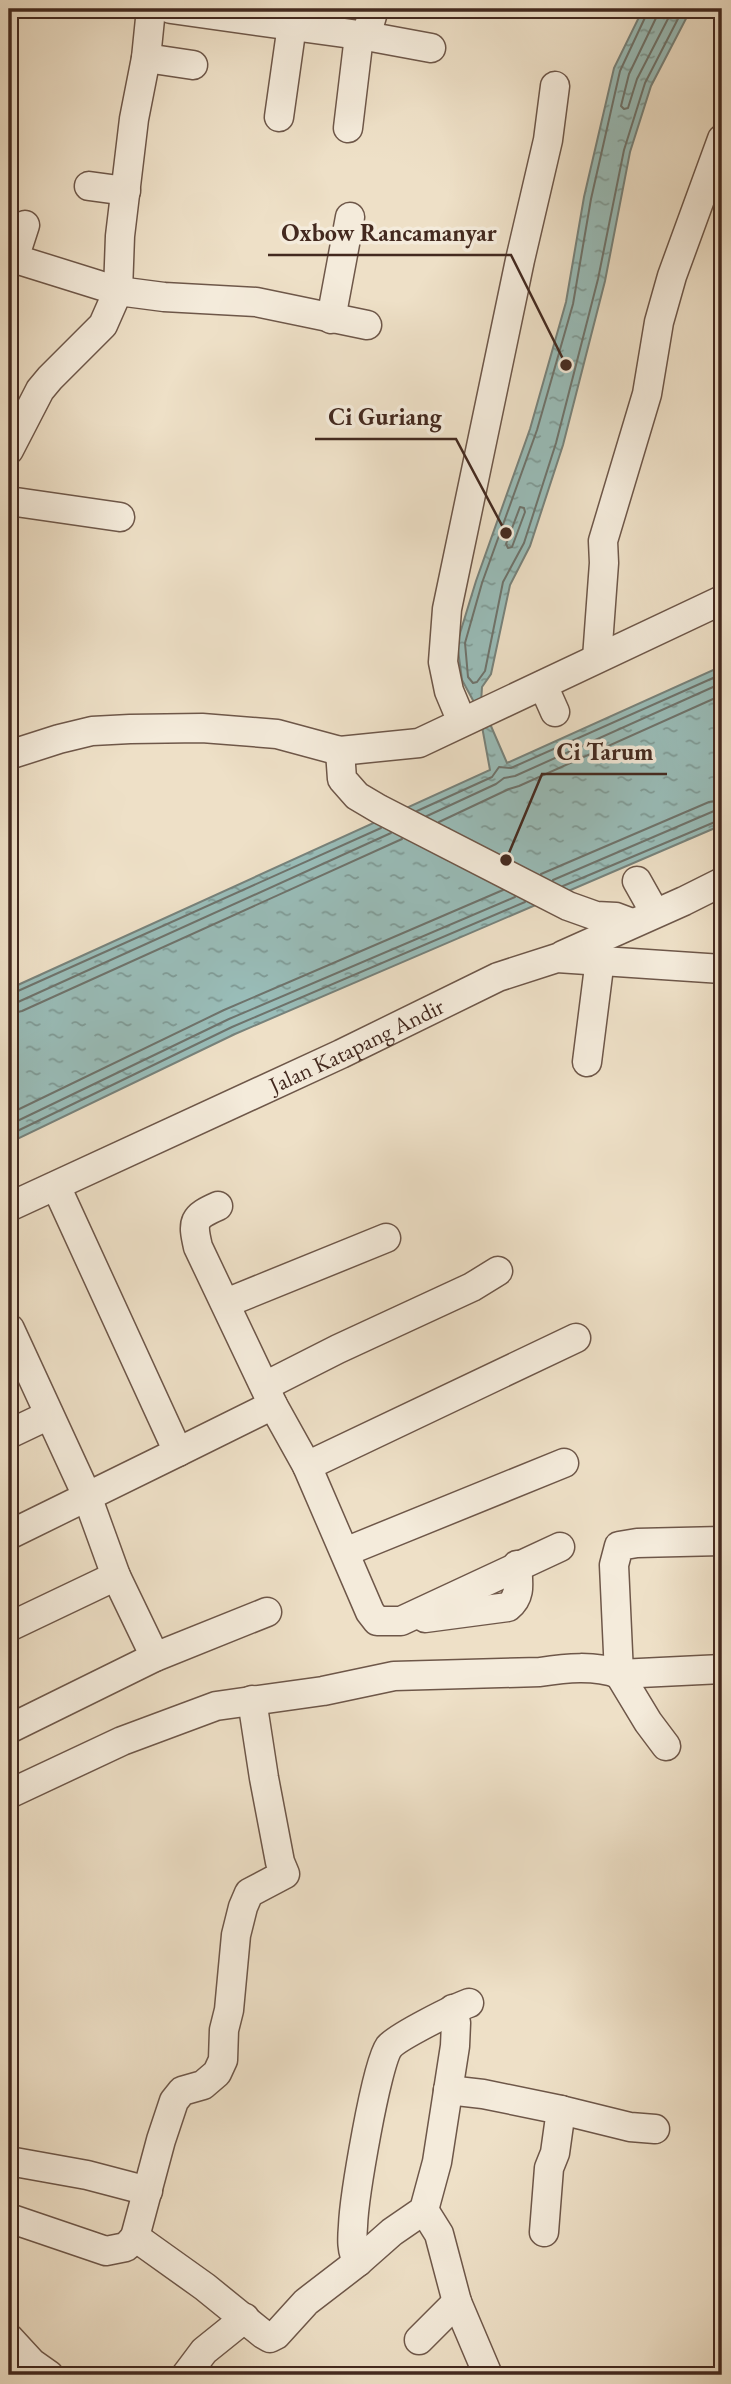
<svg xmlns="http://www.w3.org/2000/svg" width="731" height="2384" font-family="'EB Garamond',serif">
  <defs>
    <pattern id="water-ripples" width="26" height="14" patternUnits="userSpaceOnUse" patternTransform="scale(1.75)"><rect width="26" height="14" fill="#99bdb9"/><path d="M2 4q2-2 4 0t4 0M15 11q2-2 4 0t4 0" fill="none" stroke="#7e9a96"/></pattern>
  </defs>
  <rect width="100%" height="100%" fill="#eee0c7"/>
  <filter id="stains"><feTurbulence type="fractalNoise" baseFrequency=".00286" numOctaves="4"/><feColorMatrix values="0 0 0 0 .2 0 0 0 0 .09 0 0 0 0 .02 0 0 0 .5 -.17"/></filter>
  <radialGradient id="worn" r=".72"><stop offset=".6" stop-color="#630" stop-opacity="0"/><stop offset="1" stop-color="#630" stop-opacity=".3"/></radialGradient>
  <path fill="url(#water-ripples)" stroke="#77827b" stroke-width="2" d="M643,9h48l-40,77 -21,66 -25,129 -42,164 -33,101 -20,39 -19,89 -9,13 -1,16 26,60 215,-97v159l-487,209 -226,109v-154l481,-219 -9,-49 -6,-17 -13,-24 -5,-37 19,-62 54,-152 36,-127 18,-105 30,-129z"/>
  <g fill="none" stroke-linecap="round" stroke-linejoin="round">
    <path stroke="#6e736c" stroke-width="2" d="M649,9l-29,62 -29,128 -18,105 -36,126 -55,153 -17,60 3,34 5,6 4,-1 8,-11 18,-89 21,-39 32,-100 42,-164 26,-129 21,-67 38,-74
      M658,9l-2,9 -27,56 -8,32 3,3 4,-1 9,-29 36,-70
      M520,507l4,1 1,4 -13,35 -4,1 -2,-4z
      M417,811l75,-34 7,-10 12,1 211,-94
      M427,816l69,-32 8,-6 11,-2 207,-93
      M439,822l70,-33 10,-3 203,-91
      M541,874l168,-72 13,-2
      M553,880l161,-69 8,-1
      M563,886l159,-67
      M9,995l372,-167
      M9,1003l9,-1 373,-169
      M9,1014l13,-3 380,-172
      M9,1114l215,-104 279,-120
      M9,1125l220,-106 286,-122
      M9,1135l223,-108 293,-125"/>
    <defs>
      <g id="minor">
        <path d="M171,9l195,27 8,-27"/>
        <path d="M366,36l65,12"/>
        <path d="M146,58l47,7"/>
        <path d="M279,117l13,-92"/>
        <path d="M348,128l11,-92"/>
        <path d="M89,186l37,5"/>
        <path d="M9,257l109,34 46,6 92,5 111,23"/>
        <path d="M14,259l11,-34"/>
        <path d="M331,319l19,-102"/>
        <path d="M9,450l31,-60 10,-12 53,-53 15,-34 2,-55 14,-117 12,-61 5,-49"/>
        <path d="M9,501l111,16"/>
        <path d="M597,658l7,-95 -1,-22 44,-147 12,-72 13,-46 50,-137"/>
        <path d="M543,685l12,27"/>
        <path d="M462,722l-13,-31 -6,-29 4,-53 73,-349 28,-120 7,-54"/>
        <path d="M340,751l2,28 15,17 22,13 189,97 28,10 20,1 16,6"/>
        <path d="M9,755l50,-16 33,-8 38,-2 72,-1 75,6 63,17 79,-8 303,-143"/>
        <path d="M637,881l18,32"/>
        <path d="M563,955l121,-54 38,-19"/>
        <path d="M587,1062l13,-103"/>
        <path d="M218,1206c-25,11 -26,15 -20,41l75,158 34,61 63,146 7,9h24l159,-74"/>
        <path id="s1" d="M9,1207l332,-153 157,-77 59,-19 165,11"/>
        <path d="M226,1303l160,-65"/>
        <path d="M10,1329l77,167 29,80 39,81"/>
        <path d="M265,1386l73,-37 134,-62 26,-16"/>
        <path d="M9,1434l40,-19"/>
        <path d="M178,1452l95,-47"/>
        <path d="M307,1466l269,-128"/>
        <path d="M9,1535l169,-83 -122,-266"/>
        <path d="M345,1552l219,-89"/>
        <path d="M425,1618l83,-11c14,-11 10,-25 9,-42"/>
        <path d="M9,1627l107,-51"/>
        <path d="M252,1700l12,78 16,84 5,12 -36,19 -6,14 -7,28 -7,75 -5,20 -1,30 -6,13 -14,12 -21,6 -8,10 -13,39 -26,97 70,50 58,47 7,4 6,-3 30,-33 52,-40 34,-30 32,-22 13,-48 18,-116 1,-23 -3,-14"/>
        <path d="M9,1729l146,-72 112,-45"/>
        <path d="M666,1746l-18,-24 -29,-48 -5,-109 5,-19 18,-3 85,-2"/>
        <path d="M9,1794l113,-53 94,-35 107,-15 71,-15 146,-4c26,-4 54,-7 79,2l103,-5"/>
        <path d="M448,2090l35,4 78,16 -6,43 -6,15 -5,64"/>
        <path d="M561,2110l69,17 25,2"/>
        <path d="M9,2161l78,14 61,16"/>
        <path d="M424,2210l15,24 18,68 31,73"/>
        <path d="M9,2218l97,33 20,-4 9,-10"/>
        <path d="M358,2262c-7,-10 -6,-24 -5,-36 1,-28 23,-161 36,-179 8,-10 66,-39 80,-44"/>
        <path d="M9,2338l23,25 17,12"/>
        <path d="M419,2340l38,-38"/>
        <path d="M186,2375l18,-24 41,-33"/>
      </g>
    </defs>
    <use href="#minor" stroke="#6e5749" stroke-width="31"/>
    <use href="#minor" stroke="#f4ebdb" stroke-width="28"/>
  </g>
  <g text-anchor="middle" stroke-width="7" stroke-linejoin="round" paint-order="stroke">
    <g font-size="23" fill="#43291f" stroke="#f4ebdb">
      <text dy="8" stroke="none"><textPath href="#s1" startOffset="383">Jalan Katapang Andir</textPath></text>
    </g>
  </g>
  <path fill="none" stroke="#43291f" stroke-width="2.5" d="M566 365L511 255H268M506 533L456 439H315M506 860L542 774H667"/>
  <g fill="#43291f" stroke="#f4ebdb" stroke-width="2.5">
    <circle cx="566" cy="365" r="7"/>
    <circle cx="506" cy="533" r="7"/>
    <circle cx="506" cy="860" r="7"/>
  </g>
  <g font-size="24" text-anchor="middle" font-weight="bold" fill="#43291f" stroke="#f4ebdb" stroke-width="7" stroke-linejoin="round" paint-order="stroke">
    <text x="389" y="241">Oxbow Rancamanyar</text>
    <text x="385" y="425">Ci Guriang</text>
    <text x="605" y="760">Ci Tarum</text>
  </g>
  <rect width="731" height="2384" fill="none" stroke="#eee0c7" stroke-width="35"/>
  <rect x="10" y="10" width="710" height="2363" fill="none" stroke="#43291f" stroke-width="3.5"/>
  <rect x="18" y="18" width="696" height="2349" fill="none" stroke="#43291f" stroke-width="2"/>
  <rect width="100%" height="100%" filter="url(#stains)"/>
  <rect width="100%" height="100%" fill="url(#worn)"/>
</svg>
